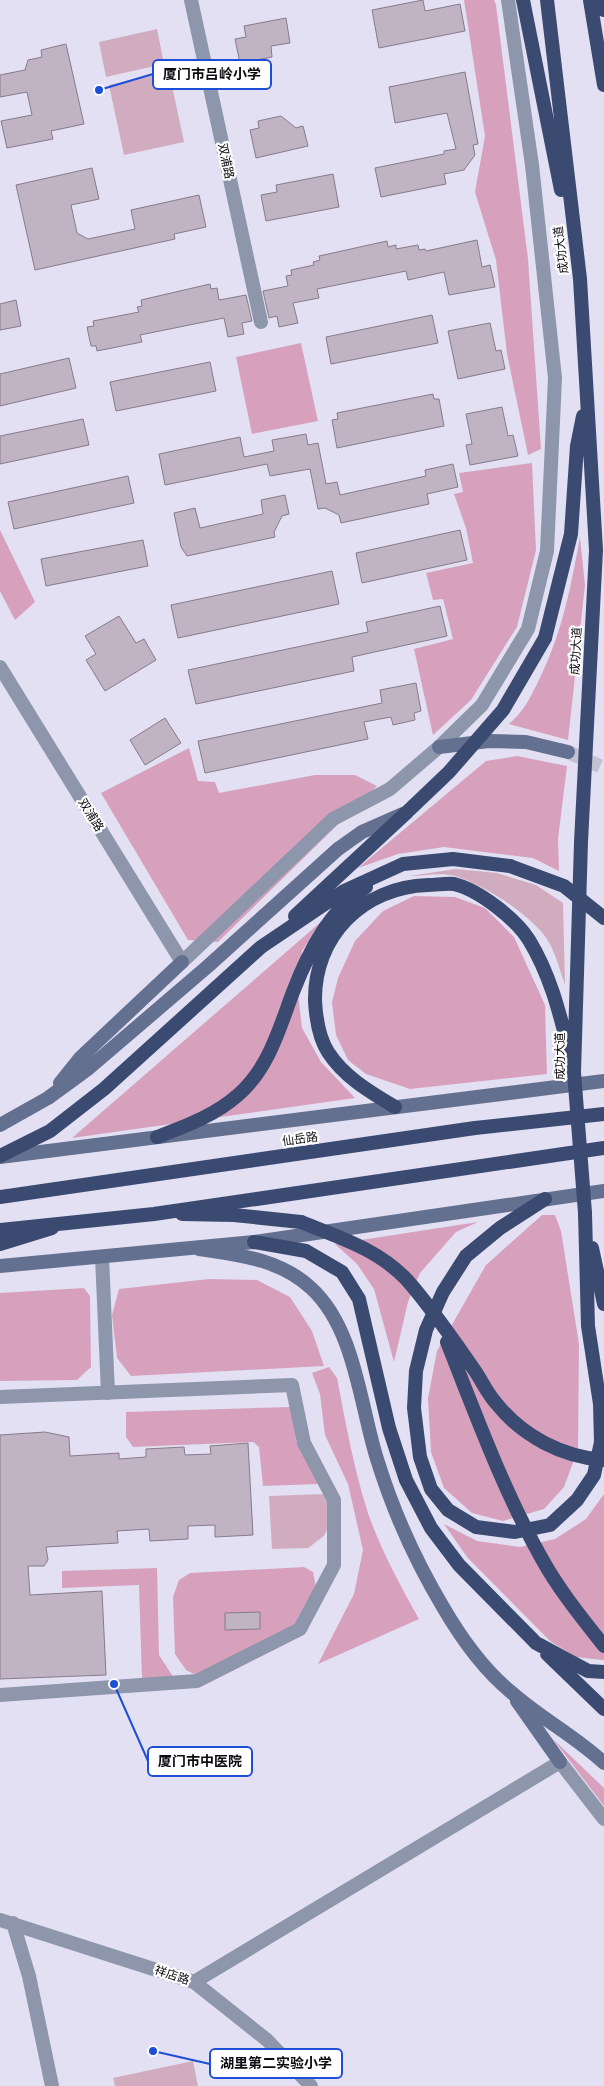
<svg xmlns="http://www.w3.org/2000/svg" width="604" height="2086" font-family="'PT Sans Narrow','Noto Sans SC',sans-serif">
  <rect width="100%" height="100%" fill="#e3e0f4"/>
  <path fill="#d1acbf" d="M157,29l7,35 -58,13 -7,-35z
    M169,72l15,70 -60,13 -15,-70z
    M456,869l41,4 39,12 27,18 2,82c-6,-17 -10,-36 -21,-50 -18,-23 -60,-50 -89,-59 -13,-4 -32,0 -46,0z
    M324,1494l4,4 2,26 -6,12 -16,12 -36,1 -3,-53z
    M193,2061l5,25h-83l-2,-8z"/>
  <path fill="#d7a1be" d="M464,0h30l2,5 32,254 13,190 -13,6 -21,-101 -11,-94 -21,-68 10,-56z
    M301,343l17,78 -66,13 -16,-77z
    M532,463l4,87 -19,77 -46,73 -38,35 -19,-86 39,-10 -10,-40 -10,1 -7,-27 47,-10 -7,-35 -12,-34 9,-2 -4,-19z
    M0,530l35,72 -20,18 -15,-29z
    M580,537l5,48 -17,155 -59,-16c14,-12 20,-24 28,-40 25,-50 33,-93 43,-147z
    M189,748l9,33 17,1 4,11 96,-18h40l22,11 -159,156 -30,-2 -87,-147z
    M517,756l50,10 -9,73 1,32 -26,-13 -89,-11 -46,7 -40,14 128,-107z
    M414,896l41,1 30,11 29,29 31,68 2,69 -137,15 -44,-15 -18,-14 -12,-25 -4,-33 6,-24 17,-37 28,-30z
    M323,920l-21,31 -5,35 5,42 19,34 34,36 -283,40z
    M542,1215h13l6,16 18,113 -1,105 -14,38 -20,22 -41,12 -31,-8 -28,-25 -13,-36 -3,-54 9,-47 49,-86z
    M478,1222l-22,10 -36,41 -12,29 -14,60 -20,-73 -17,-25 -22,-20z
    M209,1279l48,1 33,17 22,34 12,35 -193,10 -14,-18 -5,-43 7,-26z
    M84,1288l6,8 1,71 -14,13 -77,1v-88z
    M329,1367l8,11c9,46 17,93 32,138 13,36 31,69 50,103l-101,45 36,-70 9,-44 -15,-66 -23,-49 -5,-41 -8,-21z
    M290,1407l4,7 2,27 22,43 -55,2 -4,-39 -6,-5 -120,5 -7,-10v-25z
    M604,1494v166h-1l-27,-3 -26,-16 -83,-84 -23,-33 33,17 43,6 35,-8 31,-20z
    M304,1567l9,5 3,15 -20,39 -100,49 -10,-5 -11,-16 -2,-57 6,-17 11,-7z
    M157,1568l2,87 15,23 -32,1 -3,-94 -77,3v-17z
    M553,1739l51,49v18z"/>
  <path fill="#c0b3c3" stroke="#877b8a" d="M423,0l2,11 35,-7 5,27 -86,17 -7,-38z
    M286,18l4,25 -19,3 1,11 -32,6 -5,-24 11,-2 -2,-11z
    M66,44l18,80 -33,7 2,8 -46,9 -6,-27 31,-6 -5,-23 -27,5v-22l25,-5 3,-10 14,-3 -1,-7z
    M465,72l13,72 -5,1 2,10 -11,15 -20,4 2,10 -65,13 -6,-29 69,-14v-3l12,-2 -9,-36 -52,10 -6,-36z
    M281,116l15,12 7,-2 5,20 -52,12 -6,-28 9,-2 -1,-7z
    M92,168l7,31 -28,6 6,28 11,6 47,-10 -4,-19 68,-15 7,32 -32,7 1,5 -140,31 -19,-85z
    M333,174l6,33 -73,14 -5,-26 16,-3 -1,-7z
    M477,240l5,27 8,-2 5,22 -46,8 -5,-23 -36,8 -2,-9 -89,18 2,9 -26,5 5,20 -19,4 -2,-11 -8,2 -6,-27 25,-5 -2,-10 6,-1 -1,-5 23,-5 -1,-3 7,-2 -1,-4 68,-15 1,6 8,-2v4l22,-4 1,5 6,-1 1,2z
    M210,284l1,5 6,-1 2,12 27,-5 6,26 -10,2 2,11 -16,3 -4,-19 -84,17 2,7 -45,9 -1,-5h-5l-4,-19 7,-1 -1,-5 46,-9 -2,-5 5,-1 -1,-6z
    M16,300l5,26 -21,4v-26z
    M432,315l6,28 -107,21 -5,-27z
    M490,323l6,28 5,-1 4,19 -47,10 -10,-48z
    M69,358l7,30 -76,18v-32z
    M210,362l6,29 -100,20 -6,-29z
    M433,394l1,5h5l5,27 -107,22 -5,-28 6,-1 -1,-6z
    M502,407l6,29 5,-1 5,21 -48,9 -4,-20 6,-1 -6,-30z
    M83,419l6,26 -89,19v-28z
    M306,434l2,11 10,-2 8,41 11,-2 3,13 86,-19 -1,-6 28,-6 5,23 -31,7 2,10 -88,19 -2,-8 -14,-7 -7,1 -8,-40 -40,7 -3,-12 -102,21 -6,-31 81,-17 4,20 30,-6 -2,-11z
    M128,476l6,27 -120,26 -6,-27z
    M285,495l4,19 -7,2 -8,16 1,5 -88,19 -6,-9 -7,-34 21,-5 5,20 63,-14 -2,-14z
    M460,530l7,30 -105,23 -6,-30z
    M143,540l5,26 -102,20 -5,-27z
    M332,571l7,33 -161,34 -7,-33z
    M440,606l7,30 -95,21 2,14 -158,33 -8,-34 180,-38 -2,-10z
    M119,616l17,27 8,-4 12,21 -51,31 -19,-31 10,-6 -11,-18z
    M416,683l5,28 -7,2 1,7 -22,5 -2,-8 -27,5 4,17 -163,34 -7,-32 184,-38 -2,-13z
    M165,718l16,25 -36,22 -15,-25z
    M45,1432l24,5 1,19 49,-3v6l27,-2v-8l38,-2 1,8 26,-1 -1,-8 38,-3 5,92 -38,2v-12l-27,1v13l-38,2 -1,-12 -32,2 1,12 -72,4 2,13 -4,6h-16l2,29 72,-4 4,84 -106,4v-244z
    M260,1612v17l-35,1v-17z"/>
  <g fill="none" stroke-linecap="round" stroke-linejoin="round">
    <path stroke="#c3c0d2" stroke-width="14" stroke-dasharray="14 7" stroke-linecap="butt" d="M568,752l36,16"/>
    <path stroke="#8d96ab" stroke-width="14" d="M191,0l70,322
      M182,962l151,-143 57,-30 49,-42 43,-42 46,-76 19,-78 8,-173 -23,-213 -24,-165
      M102,1257l6,136
      M0,1397l292,-12 12,58 30,57v65l-34,64 -103,52 -197,14
      M0,1920l194,62 73,58 44,46
      M13,1923l16,53 23,110
      M194,1982l366,-220 44,57"/>
    <path stroke="#8d96ab" stroke-width="14" d="M0,667l182,295"/>
    <path stroke="#64708f" stroke-width="14" d="M439,747l50,-6 37,1 42,10
      M60,1083l20,-25 102,-96
      M0,1125l48,-27 41,-30 118,-101 131,-118 24,-17 41,-18
      M0,1157l604,-76
      M199,1249c40,6 81,10 112,39 44,40 49,117 66,171 16,52 38,101 66,148 18,31 40,62 68,85 29,26 64,44 93,71
      M0,1266l254,-24 350,-51
      M517,1701l43,61"/>
    <path stroke="#3b4a71" stroke-width="14" d="M523,0l38,190
      M547,0l33,279 16,271 -15,292 -7,230
      M590,0l14,85
      M603,0l1,10
      M545,638l26,-104 6,-88 6,-30
      M295,916l111,-103
      M395,1107c-25,-15 -51,-30 -67,-55 -9,-14 -12,-34 -13,-51 -1,-65 48,-114 113,-116 8,0 19,-2 26,-1 25,6 62,35 75,56 22,36 31,75 41,114
      M157,1137c29,-11 57,-21 81,-42 31,-27 41,-66 55,-103 15,-39 37,-83 73,-105
      M0,1156l50,-25 54,-42 157,-142 83,-56 59,-27 50,-5 57,7
      M545,1199l-45,29 -34,28 -23,36 -17,38 -10,41 -2,37 6,49 11,32 17,21 28,17 39,5 35,-7 27,-25 17,-25 7,-33 -1,-38 -12,-78 -3,-113
      M182,1214l52,1 67,7
      M254,1242l52,9 36,21 17,27 30,129 17,52 25,48 28,37 77,78 52,28 16,1
      M0,1244l52,-16
      M592,1248l12,56
      M547,1654l57,55"/>
    <path stroke="#3b4a71" stroke-width="14" d="M406,813l43,-41 54,-62 42,-72
      M510,866l54,20 40,32
      M574,1072l11,141
      M0,1197l475,-69 129,-14
      M301,1222c37,15 77,27 106,58 24,27 45,58 66,88 8,11 14,25 23,35 26,33 66,54 108,57
      M0,1230l154,-16 450,-66
      M447,1342c29,73 56,148 95,217 17,31 40,59 62,87"/>
  </g>
  <g text-anchor="middle" stroke-width="4.5" stroke-linejoin="round" paint-order="stroke">
    <g font-size="12" fill="#0b0a10" stroke="#fff">
      <text transform="translate(226 161) rotate(78)" y="4">双浦路</text>
      <text transform="translate(561 250) rotate(-97)" y="4">成功大道</text>
      <text transform="translate(576 651) rotate(-87)" y="4">成功大道</text>
      <text transform="translate(91 815) rotate(58)" y="4">双浦路</text>
      <text transform="translate(560 1056) rotate(-90)" y="4">成功大道</text>
      <text transform="translate(300 1139) rotate(-8)" y="4">仙岳路</text>
      <text transform="translate(172 1975) rotate(18)" y="4">祥店路</text>
    </g>
  </g>
  <path fill="none" stroke="#1d4ed8" stroke-width="2" d="M99 90L153 74M114 1684L148 1761M153 2051L210 2064"/>
  <g fill="#1d4ed8" stroke="#fff" stroke-width="2">
    <circle cx="99" cy="90" r="5"/>
    <circle cx="114" cy="1684" r="5"/>
    <circle cx="153" cy="2051" r="5"/>
  </g>
  <g fill="#fff" stroke="#1d4ed8" stroke-width="2">
    <rect x="153" y="60" width="118" height="29" rx="5"/>
    <rect x="148" y="1747" width="104" height="29" rx="5"/>
    <rect x="210" y="2049" width="132" height="29" rx="5"/>
  </g>
  <g font-size="14" text-anchor="middle" font-weight="bold" fill="#0b0a10">
    <text x="212" y="79">厦门市吕岭小学</text>
    <text x="200" y="1766">厦门市中医院</text>
    <text x="276" y="2068">湖里第二实验小学</text>
  </g>
</svg>
